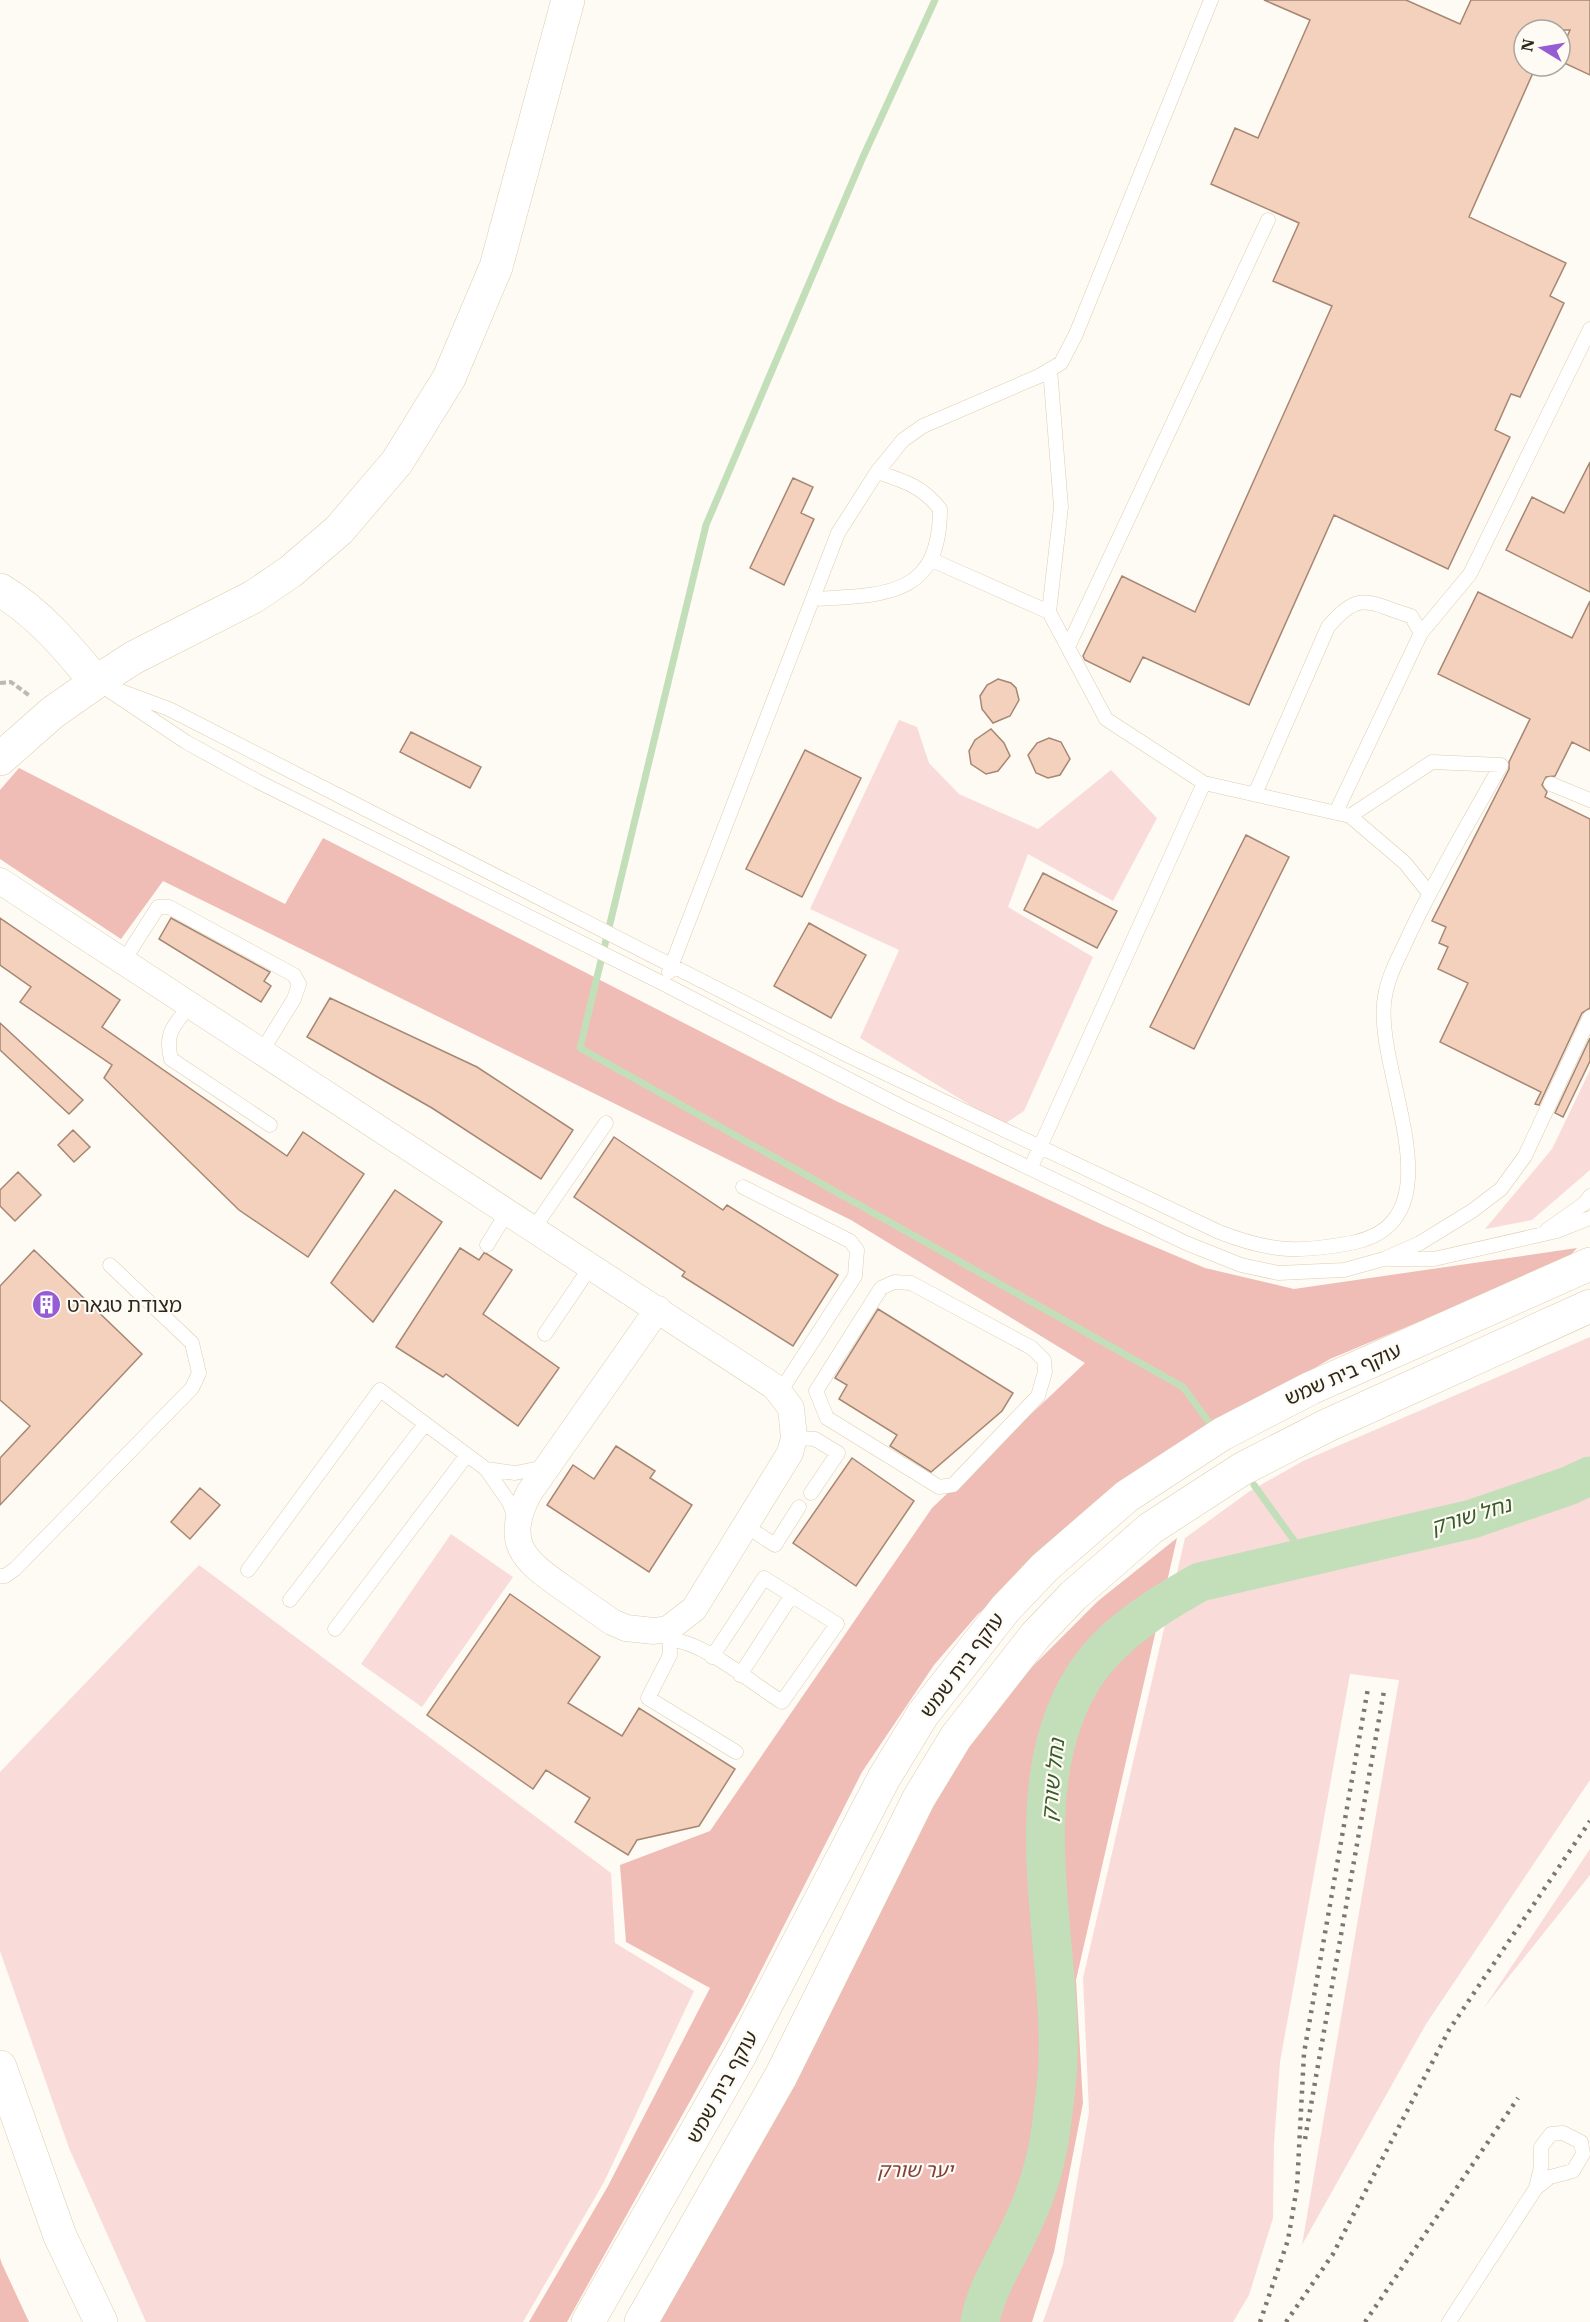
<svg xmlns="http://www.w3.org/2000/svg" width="1590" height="2322" font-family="'IBM Plex Serif','Noto Sans Hebrew',serif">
  <rect width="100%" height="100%" fill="#fefaf4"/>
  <path fill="#f9dcd9" d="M899,720l18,7 12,36 30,31 79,35 73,-59 46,48 -44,83 -85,-47 -20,53 85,50 -69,154 -21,14 -143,-87 39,-88 -89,-41z
    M1590,1070v100l-58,50 -47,9 67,-80z
    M1590,1337v443l-164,244 -124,221 97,-565 -49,-6 -70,388 -6,81 -1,75 -24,77 -16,27h-190l20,-58 26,-152 -6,-134 102,-440 65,-47 53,-30z
    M451,1534l62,43 -91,130 -61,-43z
    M199,1565l412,308 4,70 79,48 -90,191 -81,140h-377l-77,-174 -69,-197v-179z
    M1590,1849v26l-107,134z"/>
  <path fill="#efbcb6" d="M19,768l266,136 38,-66 513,263 267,124 102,43 89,21 283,-41 -11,12 -236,99 -145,84 -107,82 -100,89 -44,51 -72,107 -119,234 -176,316h-38l79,-136 102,-198 -84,-46 -6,-77 90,-34 222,-323 153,-145 -234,-143 -688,-339 -42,58 -121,-80v-69z
    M1177,1538l-101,442 7,123 -29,149 -22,70h-375l267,-515 86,-118 88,-88z
    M0,2258l2,6 27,58h-29z"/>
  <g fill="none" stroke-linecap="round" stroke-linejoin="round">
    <path stroke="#c3dfb9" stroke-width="7" d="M935,0l-72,157 -157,368 -126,523 603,339 31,42
      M1254,1485l52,72"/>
    <path stroke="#c3dfb9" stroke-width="39" d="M980,2322c7,-37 28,-65 43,-99 14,-30 24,-62 28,-95 3,-22 6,-45 7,-67 4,-122 -44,-272 25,-383 27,-43 74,-72 117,-96l272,-63 96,-33 22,-10"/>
  </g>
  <path fill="#f3d1bc" stroke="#a68773" stroke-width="1.5" d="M1264,0h142l54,24 11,-24h119v75l-30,-14v-8l10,-23h-46v36h12l-67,151 97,46 -16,33 14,7 -44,94 -9,-3 -16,36 15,7 -62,132 -114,-54 -85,190 -106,-48 -13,25 -45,-22 -2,-4 39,-80 73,36 137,-306 -59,-25 26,-58 -88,-39 24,-56 23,10 52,-118z
    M1590,462v130l-84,-42 26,-53 32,16z
    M793,478l20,9 -12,26 13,6 -30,66 -34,-17z
    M1478,592l94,46 18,-37v150l-18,-9 -17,34 -9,1 -4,8 5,7 -2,5 45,22v189l-8,5 -43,92 -4,-1 6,-12 -101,-50 28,-59 -30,-14 10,-22 -9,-4 7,-16 -14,-6 77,-152v-7l21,-43 -92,-45z
    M998,679l13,4 5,5 3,12 -9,16 -17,7 -11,-14 -2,-13 7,-11z
    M991,729l13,14 6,13 -12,15 -12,3 -15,-10 -2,-13 6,-11z
    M411,732l70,35 -11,21 -70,-36z
    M1049,738l12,4 9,17 -10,16 -12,3 -12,-5 -8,-18 9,-12z
    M805,750l56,28 -59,119 -56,-28z
    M1246,835l43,22 -95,192 -44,-22z
    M1043,873l74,38 -20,37 -73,-38z
    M0,918l120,82 -18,27 185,129 16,-24 61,42 -56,83 -69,-47 -135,-132 8,-13 -92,-63 11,-15 -31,-22z
    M171,918l99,54 -6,9 7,5 -10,16 -102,-63z
    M809,923l57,32 -35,63 -57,-32z
    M330,998l147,69 96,63 -32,49 -109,-71 -125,-71z
    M0,1023l83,77 -14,14 -69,-64z
    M1590,1038v23l-27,56 -8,-4z
    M73,1130l17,17 -16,15 -16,-17z
    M614,1137l109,73 4,-5 111,70 -45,71 -111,-70 3,-4 -111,-75z
    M18,1172l23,23 -26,26 -15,-15v-16z
    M395,1190l47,32 -69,100 -42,-39z
    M460,1248l19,12 5,-7 3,1 25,16 -29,44 76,54 -41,58 -72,-52 -3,3 -47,-30z
    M34,1250l108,104 -142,151v-47l30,-32 -30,-26v-114z
    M878,1309l135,84 -11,18 -71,61 -41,-26 7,-11 -58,-36 8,-14 -12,-7z
    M616,1446l39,25 -5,7 42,27 -43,67 -102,-67 26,-40 21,14z
    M852,1458l62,43 -58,85 -63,-43z
    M200,1488l20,17 -30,34 -19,-17z
    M510,1594l90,63 -32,46 54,33 17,-28 96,61 -36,57 -62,14 -9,15 -53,-33 15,-24 -44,-28 -13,19 -106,-74z"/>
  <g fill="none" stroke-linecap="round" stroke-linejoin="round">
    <defs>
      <path id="lane" d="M932,560l117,52 57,107 98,64 146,33 55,47 24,30
        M813,599c73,-4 127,-2 127,-90 -18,-23 -36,-28 -63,-37
        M1049,612l12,-105 -11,-138
        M1421,633l49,-59 120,-245
        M1068,647l200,-427
        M99,683l70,26 682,348 368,175c52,20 78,21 132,11 114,-22 20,-175 34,-247 4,-23 16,-43 25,-63 27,-58 60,-112 91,-168l-69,-3 -82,54
        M110,691l76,51 71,39 407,203 240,124 282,135 55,22 37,8 66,-3 40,-11 36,-16 52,-32 29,-22 24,-33 65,-139
        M1551,784l39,16
        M1255,794l73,-167c32,-38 40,-24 83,-11l10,17 -85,179
        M123,962l35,-55h11l125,68 5,9 -5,15 -32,52
        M669,972l169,-439 39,-61 26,-32 20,-14 116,-50 22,-13 15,-29 135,-334
        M190,1005c-15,20 -26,27 -19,54l99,66
        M1031,1167l173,-384
        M743,1187l107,54 7,9 -2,26 -75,116
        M534,1228l72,-105
        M1547,1230l38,-27 5,-7
        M487,1245l21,-34
        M1389,1259h45l123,-28 33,-13
        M894,1282l17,1 121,65 12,12 1,12 -7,24 -85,89 -14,2 -112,-69 -11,-27 65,-103z
        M545,1334l46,-68
        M794,1438l21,1 23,14 -27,40
        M486,1469l29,4 31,-6
        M746,1526l29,19 24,-38
        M248,1570l132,-180 106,79 23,33 7,19
        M0,1576h5l10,-7 177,-181 7,-15 -7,-30 -82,-78
        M290,1600l135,-176
        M335,1629l132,-174
        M669,1632l1,23 -22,43 88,54
        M669,1639c37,4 81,43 113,63l55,-78 -73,-46 -52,79
        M740,1675l52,-80
        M1449,2322l87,-134 5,-21v-20l10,-13 12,-1 18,9 2,12 -10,17 -23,6 -14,11"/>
      <path id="street" d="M0,881l775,506 16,21 3,30 -4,15 -96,156 -26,20 -14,2 -28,-3 -14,-6c-17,-12 -33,-23 -50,-35 -39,-27 -59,-45 -33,-94l129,-184"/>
      <path id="secondary" d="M0,590c39,23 67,57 96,92
        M0,759l52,-46 44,-31 37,-24 120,-61 37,-25 49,-42 58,-68 52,-84 47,-111 72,-267
        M0,2067l60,169 41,86
        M588,2322l153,-269 143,-275 39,-64 82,-105 40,-42 82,-71 95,-62 89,-46 279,-124
        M641,2322l140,-246 138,-278 37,-61 79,-101 38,-40 78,-68 91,-59 86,-44 262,-119"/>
    </defs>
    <use href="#lane" stroke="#dfcdad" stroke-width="15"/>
    <use href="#street" stroke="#dfcdad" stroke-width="27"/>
    <use href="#secondary" stroke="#dfcdad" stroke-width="34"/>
    <path stroke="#bdb8b1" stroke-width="4" stroke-dasharray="6 3" stroke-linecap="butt" d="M0,683l11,-1 19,14"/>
    <use href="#lane" stroke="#fff" stroke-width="14"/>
    <use href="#street" stroke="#fff" stroke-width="26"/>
    <use href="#secondary" stroke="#fff" stroke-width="33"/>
    <path stroke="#7d776d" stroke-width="4.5" stroke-dasharray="3 6" stroke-linecap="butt" d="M1305,2139l79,-448
      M1260,2322l28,-82 9,-53 7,-134 64,-365
      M1286,2322l47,-68 116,-224 141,-209
      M1365,2322l153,-224"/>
  </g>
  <defs>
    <symbol id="building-disc" viewBox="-11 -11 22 22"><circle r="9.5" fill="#955cd4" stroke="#fefaf4"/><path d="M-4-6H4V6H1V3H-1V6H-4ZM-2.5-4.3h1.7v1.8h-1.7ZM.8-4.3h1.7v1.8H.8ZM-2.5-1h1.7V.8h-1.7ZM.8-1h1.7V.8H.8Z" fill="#fff"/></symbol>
  </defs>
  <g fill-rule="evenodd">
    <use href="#building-disc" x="30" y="1288" width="33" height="33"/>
  </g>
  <g text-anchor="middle" stroke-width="4.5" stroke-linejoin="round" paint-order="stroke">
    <g font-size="20" fill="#2e271b" stroke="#fefaf4" text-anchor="start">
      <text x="67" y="1312">מצודת טגארט</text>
    </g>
    <g font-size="20" fill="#2e271b" stroke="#fefaf4">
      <text transform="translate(1343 1374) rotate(-24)" y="7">עוקף בית שמש</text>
      <text transform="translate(962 1665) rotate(-53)" y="7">עוקף בית שמש</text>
      <text transform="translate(722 2087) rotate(-61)" y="7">עוקף בית שמש</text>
    </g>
    <g font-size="20" font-style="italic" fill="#80403a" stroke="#fefaf4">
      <text x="915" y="2177">יער שורק</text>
    </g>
    <g font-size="21" font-style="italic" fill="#375c29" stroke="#fefaf4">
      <text transform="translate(1471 1516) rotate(-17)" y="7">נחל שורק</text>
      <text transform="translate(1053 1780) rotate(-84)" y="7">נחל שורק</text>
    </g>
  </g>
  <g transform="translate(1542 48) rotate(281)"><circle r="28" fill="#fefaf4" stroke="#aba69d" stroke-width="1.5"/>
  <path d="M0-4.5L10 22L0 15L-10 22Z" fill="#955cd4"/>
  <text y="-9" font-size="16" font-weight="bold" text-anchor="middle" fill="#2e271b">N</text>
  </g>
</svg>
